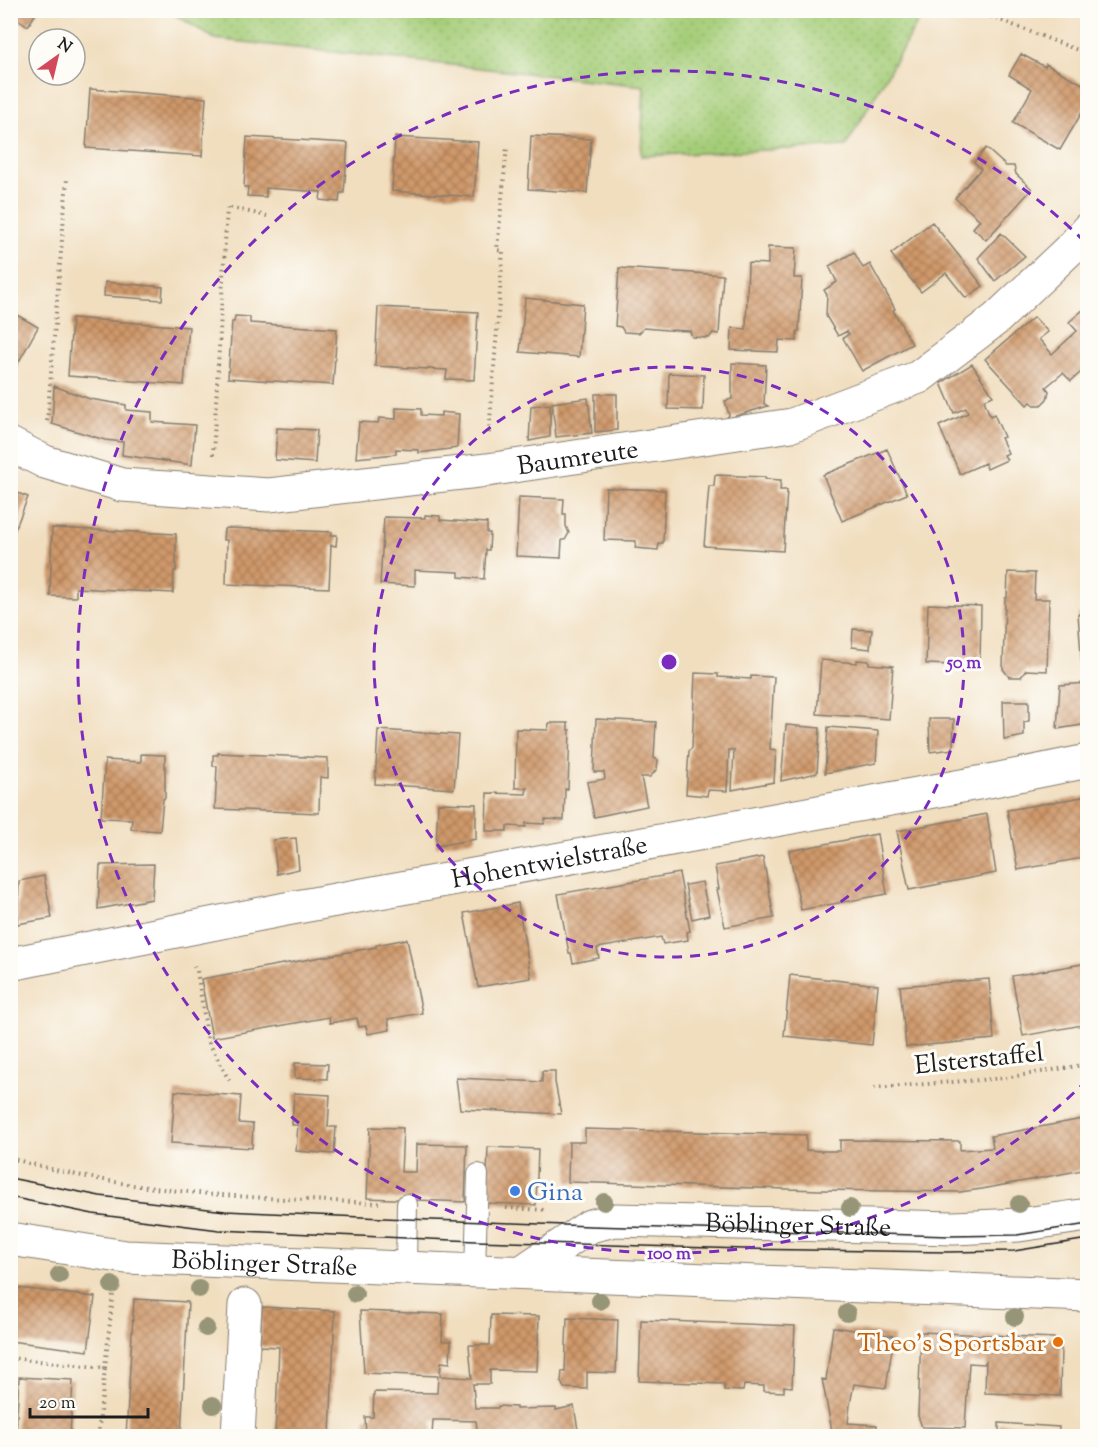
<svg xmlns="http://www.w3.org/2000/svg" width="1098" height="1447" font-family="'Sorts Mill Goudy',serif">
  <defs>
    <pattern id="grass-dots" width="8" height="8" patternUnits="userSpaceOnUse" patternTransform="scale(1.5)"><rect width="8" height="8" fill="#a5cd78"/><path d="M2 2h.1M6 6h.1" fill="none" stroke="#8daf67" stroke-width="1.8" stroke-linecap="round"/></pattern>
    <pattern id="building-cross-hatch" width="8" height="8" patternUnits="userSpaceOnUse" patternTransform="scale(1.5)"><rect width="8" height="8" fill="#d0996b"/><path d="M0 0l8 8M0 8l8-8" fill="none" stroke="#a87c57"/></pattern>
  </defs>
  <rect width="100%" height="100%" fill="#fdfcf7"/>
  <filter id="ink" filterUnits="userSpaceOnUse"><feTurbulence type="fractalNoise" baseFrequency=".0167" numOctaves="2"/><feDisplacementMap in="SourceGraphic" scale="12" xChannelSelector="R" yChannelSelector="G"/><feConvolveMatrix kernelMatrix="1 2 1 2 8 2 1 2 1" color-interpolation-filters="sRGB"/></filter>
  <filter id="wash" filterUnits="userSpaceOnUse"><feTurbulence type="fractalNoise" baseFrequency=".008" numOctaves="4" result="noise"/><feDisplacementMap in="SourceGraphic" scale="24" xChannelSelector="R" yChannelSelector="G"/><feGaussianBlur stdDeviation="1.35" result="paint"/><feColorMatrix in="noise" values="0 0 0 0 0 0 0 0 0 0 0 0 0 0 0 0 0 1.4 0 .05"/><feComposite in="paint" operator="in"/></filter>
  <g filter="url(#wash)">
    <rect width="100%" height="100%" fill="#f1debf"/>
    <path fill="url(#grass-dots)" stroke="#60744a" stroke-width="1.5" d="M169,11h755l-78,135 -205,10 3,-70 -429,-47z"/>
    <g id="blocks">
      <path fill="url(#building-cross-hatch)" d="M10,10h28l-10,16 -18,-12z
        M1021,54l24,13 1,-3 42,23v15l-28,48 -47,-27 19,-34 -23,-14z
        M90,89l116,9 -4,58 -116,-8z
        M531,136l60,3 -4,54 -59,-4z
        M247,137l101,6 -4,50h-4l-1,9 -19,-2 1,-8 -55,-4v9l-19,-1 1,-9h-4z
        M395,137l83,5 -4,55 -82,-6z
        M986,148l20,18h8l2,8 16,15 -46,51 -13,-12 7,-8 -25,-22 26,-29 -7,-7z
        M932,222l51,64 -17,12 -20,-25 -25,19 -30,-38z
        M1001,233l24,23 -30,25 -17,-23z
        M768,247l28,1 -2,30h8l-3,53h-2v10l-18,-1 -1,12 -47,-2 1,-22 14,1 2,-66 20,1z
        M854,252l9,16 7,-4 25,45 -2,1 19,34 -50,27 -19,-33 6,-4 -2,-3 -9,5 -12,-20 1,-21 -3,-5 13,-8 -8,-16z
        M619,268l104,7 -4,59 -6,-1 -4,5 -17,-1 -2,-6 -23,-1 -23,-2 -5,5 -15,-1 -3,-5 -6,-1z
        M105,282l58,5 -1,13 -58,-4z
        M525,298l58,6 -4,53 -59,-5z
        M378,307l100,5 -4,68 -28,-1 1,-9 -72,-4z
        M1084,309l4,4v53l-17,15 -8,-8 -17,14 3,4 -2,8 -6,6h-7l-3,-3 -4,3 -42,-46 49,-42 14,15 -9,7 13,15 25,-23 -8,-9z
        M10,311l28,16 -26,47 -2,-1z
        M235,316l15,1v6l87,6 -4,56 -105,-7 4,-56h2z
        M72,318l117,9 -5,58 -116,-9z
        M732,363l34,2 -2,39 4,2 -42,13 3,-4 -4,-14 7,-2z
        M972,364l21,32 -9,4 6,16 4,-2 10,23 -3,1 7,15 -4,2 3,5 -20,9 -2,-6 -25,11 -21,-48 29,-13 -2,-5 -12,5 -13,-30z
        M669,373l35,2 -1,35 -35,-1z
        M54,386l36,13 36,6v5l26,2v10l43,3 -3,40 -70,-10 1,-13 -18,-2 -53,-16z
        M595,394h22v36l-22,2z
        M588,398l4,35 -36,4 -4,-34z
        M550,404v33l-21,4 2,-35z
        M396,408l25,1v6l20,1v-4l18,2 -2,34 -38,5v-3l-23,-1v5l-40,4 3,-36 19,1 1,-5 17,1z
        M277,428l40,2 -2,33 -40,-3z
        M887,449l20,45 -65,27 -19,-46z
        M715,475l50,2v2l16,1 -1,10h7l-4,61 -79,-5 5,-60h5z
        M606,488l59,2 -2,53h-4l-1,7 -23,-2 1,-7 -32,-1z
        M10,490l18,7 -17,43h-1z
        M519,497l45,2 -1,15h3v12l3,7 -4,7h-3l-1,18 -45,-2z
        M425,515l15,1v4l47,3v10h3l-1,17h-3l-2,29 -25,-2v-5l-44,-2v16l-35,-2 4,-67 41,1z
        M52,528l124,6v37h-2l-1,22 -97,-5v9l-26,-1z
        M228,528l104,4 -1,3h6l-1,11 -5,-1 -2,43 -103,-4 1,-44h-4l1,-11z
        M1008,572l27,1 -1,26h15l-2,72 -21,-1 -5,7h-12l-6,-8 2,-71h2z
        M928,604l53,2 -1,60 -54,-2z
        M1088,613v55h-6l-4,-54z
        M853,629l19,1 -2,19 -18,-2z
        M821,660l36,3v-3l12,1v3l24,2 -4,53 -72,-5z
        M695,673l23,1v3l33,2v-3l23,1 -4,72 6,1 -2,32 -42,8 2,-40h-5l-2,41 -19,-1 -1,6 -21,-2 3,-43 3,-3z
        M1088,683v41l-31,5 3,-44z
        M1003,701h26v20l-5,1v14l-20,4z
        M596,719l60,3 -2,36 4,2 -1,9 -7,8h-9l6,29 -53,11 -7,-35 18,-3 -1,-7h-10z
        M929,719h25l-1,30 -23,3z
        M549,723h19v7h2l-2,59h-3l-1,31 -19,-1 -1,5 -18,-1v4l-19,-1v5h-21l1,-38 39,1 1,-6h-12l1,-59 32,1z
        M786,725l34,3 -3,45 -36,8z
        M828,727l50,4 -2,32 -51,10z
        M378,730l80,5 -4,54 -79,-5z
        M218,753l110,5v20l-8,-1 -1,36 -104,-4 2,-43h-4v-11h5z
        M141,754l24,1v43l-2,1 -3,32 -29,-2 1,-10 -31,-1 4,-58 36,2z
        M1088,796v61l-70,13 -11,-60z
        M438,803l38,1v35l-40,7z
        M987,814l9,59 -87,17 -12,-59z
        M877,834l10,60 -86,16 -12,-59z
        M296,838l3,31 -22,5 -4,-34z
        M763,857l11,61 -49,9 -8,-38h2l-4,-23z
        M154,864l-2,35 -54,10 2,-44z
        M679,873l11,58 -3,1 1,8 -25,4 -2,-7 -64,11 2,10 -26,5 -2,-10h-2l-11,-59z
        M44,876l8,42 -35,6 2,-43z
        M702,882l7,33 -17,4 -7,-34z
        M518,903l13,75 -53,9 -14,-74z
        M407,939l15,74 -34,6 2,11 -22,4 -2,-8 -7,1 -2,-9 -27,5 -1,-6 -117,21 -11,-59 175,-32v-2z
        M1088,963v61l-65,12 -11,-60z
        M790,975l88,10 -6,60 -88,-9z
        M989,979l5,60 -88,8 -6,-61z
        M295,1063l33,1 -1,15 -32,-1z
        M542,1071h13v11l6,32 -101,-5 -4,-31 86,4z
        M175,1091l66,5 -2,27 14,1 -1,24 -81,-5z
        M294,1093l36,2 -2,32h8l-2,27 -38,-3 2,-26h-6z
        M1088,1118v51l-106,20 -22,3 -140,-2 -252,-8 1,-40h16v-13l221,6v15l15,1h19v-11l120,1v9l33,-2 -2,-12z
        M370,1127l33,1 -2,44h15l1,-28 50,1 -2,57 -98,-4z
        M488,1147l50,2 -2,56 -50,-2z
        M10,1287l85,10 -7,54 -78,-10z
        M134,1299l54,3 -7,134h-55z
        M262,1307l73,4 -5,125h-55l4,-89 -19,-1z
        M360,1311l83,3 -1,27h9l-1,22 -9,-1 -1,14 32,2 -3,-33h21l1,-30 48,1 -2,55 -47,-1v14h-17l2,24h23v-2l18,1v2l40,-1v2l18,-4 5,30h-101l-2,-15 -38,-1h-5l-1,16h-66l-1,-19h8l1,-25 63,1 1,-17 -74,-3z
        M567,1318l51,2 -2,53 -29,-1v17l-23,-1 -3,-6 1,-11 3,1z
        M641,1320l154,6 -3,61 -8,-1v6l-20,-1v-5l-20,-1 -1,6 -19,-1v-6l-85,-3z
        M833,1327l61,9 -8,52 -32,-4 -4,20 -2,19 29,2 -1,11h-43l-11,-57 4,1z
        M921,1332l133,6 7,8 -1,50 -75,-3 1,-32 -2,3 -15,-1 -4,65 -43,-1 -4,-11z
        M19,1377l54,3 -3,56h-54z
        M999,1423l60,4 -1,9h-59z"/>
    </g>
  </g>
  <g filter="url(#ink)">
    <use href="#blocks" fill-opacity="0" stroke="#867d6e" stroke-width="1.5"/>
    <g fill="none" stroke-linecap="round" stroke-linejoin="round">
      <defs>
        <path id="service" d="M406,1267l1,-63
          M475,1270l3,-96"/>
        <g id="minor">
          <path id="s1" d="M10,444l35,18 77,23 147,10 218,-25 305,-45 127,-48 77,-58 77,-73 15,-17"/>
          <path id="s2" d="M10,964l276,-55 703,-128 99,-20"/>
          <path id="s3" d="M522,1272l68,-46 25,-6 339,8 65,-3 69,-10"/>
          <path d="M238,1436l7,-131"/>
        </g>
        <g id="tertiary">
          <path id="s4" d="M10,1239l116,18 962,38"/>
        </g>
      </defs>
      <use href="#service" stroke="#867d6e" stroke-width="22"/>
      <use href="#minor" stroke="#867d6e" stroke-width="35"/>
      <use href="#tertiary" stroke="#867d6e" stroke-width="35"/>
      <path stroke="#867d6e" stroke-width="4" stroke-dasharray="1.5 4.5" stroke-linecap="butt" d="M974,10l114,44
        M47,421l20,-242
        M489,433l14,-182 -6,-1 10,-104
        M213,455l14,-248 40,9
        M194,966l3,5 11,70 22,41
        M874,1088l131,-10 83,-14
        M10,1158c32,9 63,17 94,22 90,17 183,19 275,23
        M506,1208l40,2
        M10,1358l95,10 -7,68
        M105,1368l8,-74"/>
      <use href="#service" stroke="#fff" stroke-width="20"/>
      <use href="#minor" stroke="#fff" stroke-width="33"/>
      <use href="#tertiary" stroke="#fff" stroke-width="33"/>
      <path stroke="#1c1c1c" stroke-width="1.5" d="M10,1178l90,18 125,15 182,8 183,7 360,10 67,-1 71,-11
        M10,1197l83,17 126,16 257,11 268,8 203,3 67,-1 74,-12"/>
    </g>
    <g fill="#969577">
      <circle cx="604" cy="1202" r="9"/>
      <circle cx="1019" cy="1204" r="9"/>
      <circle cx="850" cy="1208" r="9"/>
      <circle cx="59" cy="1275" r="9"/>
      <circle cx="112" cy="1285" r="9"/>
      <circle cx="199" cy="1289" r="9"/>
      <circle cx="355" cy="1294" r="9"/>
      <circle cx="600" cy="1301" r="9"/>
      <circle cx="847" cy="1313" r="9"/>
      <circle cx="1015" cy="1317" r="9"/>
      <circle cx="206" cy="1328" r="9"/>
      <circle cx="213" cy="1405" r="9"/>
    </g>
  </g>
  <g fill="none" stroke="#7b2cbf" stroke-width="3" stroke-dasharray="10 8">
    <circle cx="669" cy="662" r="295"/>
    <path d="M1087 1080A591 591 0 1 1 1087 244"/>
  </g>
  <circle fill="#3f7fe0" stroke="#fdfcf7" stroke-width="2" cx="515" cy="1191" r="6"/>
  <circle fill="#e8710a" stroke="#fdfcf7" stroke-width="2" cx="1058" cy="1342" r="6"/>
  <g text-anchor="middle" stroke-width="6" stroke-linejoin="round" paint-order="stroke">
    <g font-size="26" fill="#1c1c1c" stroke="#fdfcf7">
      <text dy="9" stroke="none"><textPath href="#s1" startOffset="578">Baumreute</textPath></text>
      <text dy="9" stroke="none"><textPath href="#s2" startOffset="549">Hohentwielstraße</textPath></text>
      <text transform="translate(979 1058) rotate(-6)" y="9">Elsterstaffel</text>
      <text dy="9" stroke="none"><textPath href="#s3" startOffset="291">Böblinger Straße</textPath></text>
      <text dy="9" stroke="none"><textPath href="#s4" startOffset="256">Böblinger Straße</textPath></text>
    </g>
    <g font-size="26" fill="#366cbe" stroke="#fdfcf7" text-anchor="start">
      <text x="527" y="1200">Gina</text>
    </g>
    <g font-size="26" fill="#c56008" stroke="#fdfcf7" text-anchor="end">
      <text x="1046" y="1351">Theo's Sportsbar</text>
    </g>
  </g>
  <circle cx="669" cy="662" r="9" fill="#7b2cbf" stroke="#fdfcf7" stroke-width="3"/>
  <g font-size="18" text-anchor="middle" font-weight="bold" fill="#7b2cbf" stroke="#fdfcf7" stroke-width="6" stroke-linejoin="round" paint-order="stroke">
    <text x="964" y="668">50 m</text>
    <text x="669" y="1259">100 m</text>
  </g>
  <rect width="1098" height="1447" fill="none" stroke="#fdfcf7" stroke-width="36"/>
  <g transform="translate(57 57) rotate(34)"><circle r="28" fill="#fdfcf7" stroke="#a3a29f" stroke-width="1.5"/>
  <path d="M0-4.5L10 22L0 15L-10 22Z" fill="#d1495b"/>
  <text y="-9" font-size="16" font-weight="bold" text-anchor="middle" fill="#1c1c1c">N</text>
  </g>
  <path d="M30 1408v9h118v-9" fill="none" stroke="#1c1c1c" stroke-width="3"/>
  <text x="39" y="1408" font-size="18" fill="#1c1c1c" stroke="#fdfcf7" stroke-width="4.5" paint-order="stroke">20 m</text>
</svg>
